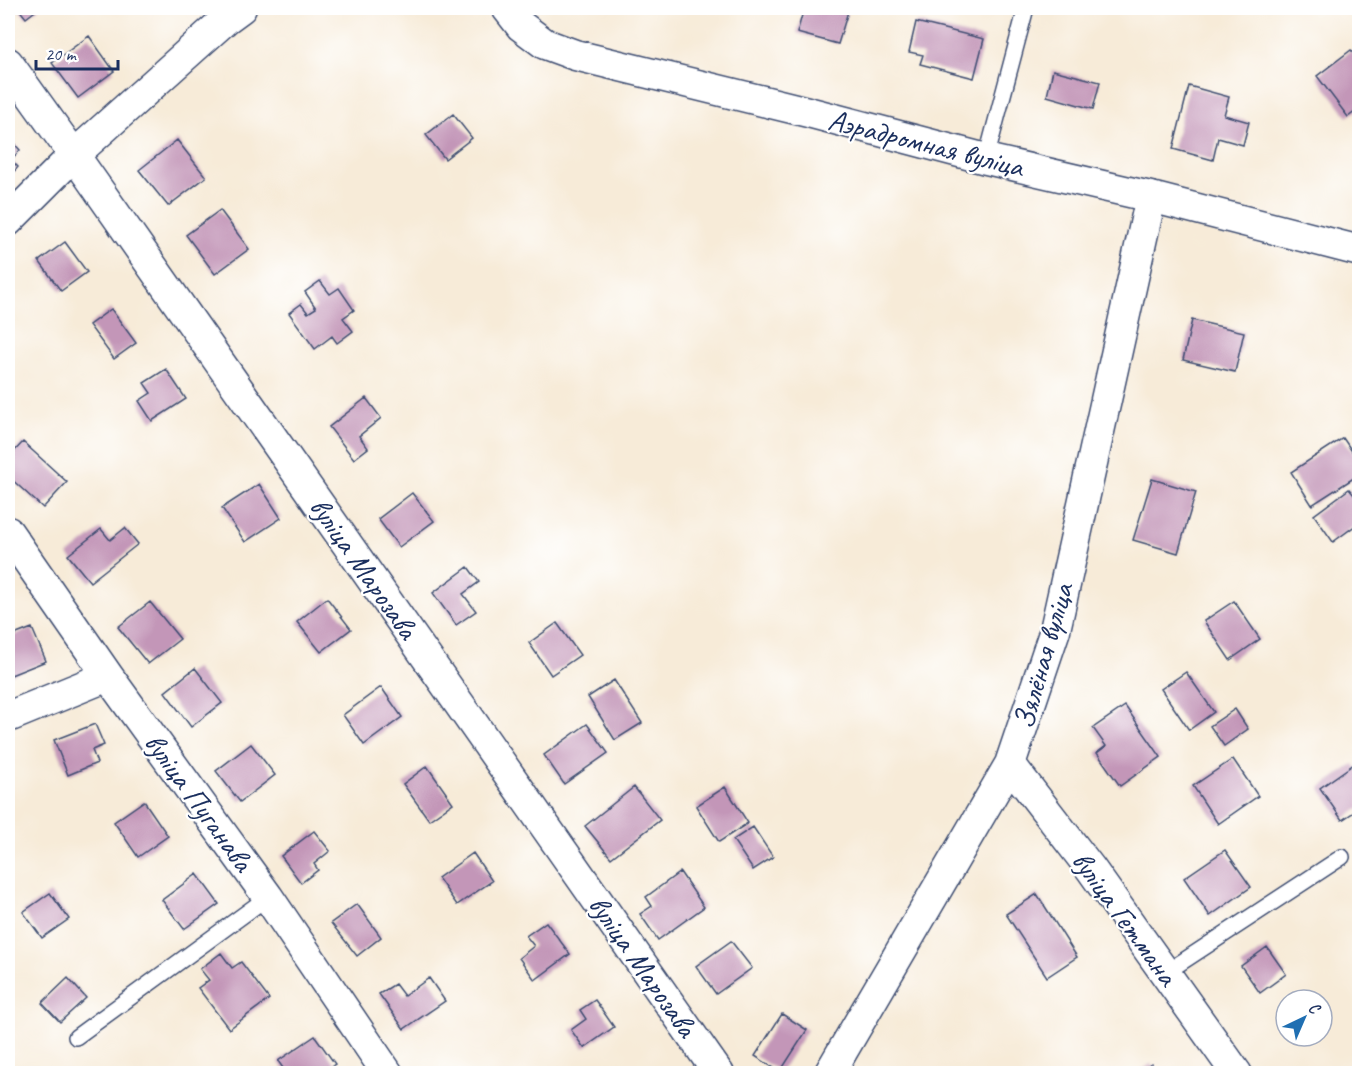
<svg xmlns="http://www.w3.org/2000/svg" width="1367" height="1081" font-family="Caveat,sans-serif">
  <rect width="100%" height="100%" fill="#fff"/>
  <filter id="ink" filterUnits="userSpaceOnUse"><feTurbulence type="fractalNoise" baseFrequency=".0167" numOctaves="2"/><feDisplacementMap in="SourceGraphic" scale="12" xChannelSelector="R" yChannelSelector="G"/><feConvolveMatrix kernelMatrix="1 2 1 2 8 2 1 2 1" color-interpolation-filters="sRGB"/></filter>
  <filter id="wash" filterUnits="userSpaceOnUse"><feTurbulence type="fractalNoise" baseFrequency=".008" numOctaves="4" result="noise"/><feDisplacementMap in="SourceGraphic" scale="24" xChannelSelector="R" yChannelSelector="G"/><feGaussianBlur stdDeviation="1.35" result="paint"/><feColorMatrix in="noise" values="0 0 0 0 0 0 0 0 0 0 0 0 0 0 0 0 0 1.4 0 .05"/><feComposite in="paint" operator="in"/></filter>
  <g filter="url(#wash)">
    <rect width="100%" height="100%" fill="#f7ebd8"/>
    <g id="blocks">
      <path fill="#c396b8" d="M18,8h21l-13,10z
        M804,8h45l-11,36 -41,-11z
        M916,22l68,17 -10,39 -54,-14 3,-9 -14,-3z
        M89,36l25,35 -36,27 -26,-35z
        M1351,50l9,10v48l-12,9 -31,-41z
        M1053,70l47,12 -7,27 -46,-13z
        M1189,86l40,11 -5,18 25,7 -6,23 -25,-7 -5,22 -40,-11z
        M453,114l19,24 -27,21 -19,-24z
        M8,137l12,13 -9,10 7,7 -10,11z
        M177,140l29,37 -38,29 -29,-36z
        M220,210l29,39 -34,25 -29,-39z
        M65,242l22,30 -26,19 -22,-30z
        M320,281l10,13 9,-6 15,22 -11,8 10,13 -16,12 -5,-7 -17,13 -26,-36 12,-9 7,9 8,-5 -11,-16z
        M111,309l25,34 -22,16 -25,-34z
        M1192,320l52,12 -9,40 -52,-12z
        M166,369l20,30 -34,22 -13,-20 12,-8 -7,-10z
        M366,398l15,20 -22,18 9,12 -14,11 -25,-32z
        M1343,438l17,25v11l-48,31 -21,-33z
        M23,442l44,40 -24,26 -35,-32v-18z
        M1152,479l44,13 -18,61 -45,-13z
        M259,484l22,34 -36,24 -23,-34z
        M1349,489l11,13v20l-27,20 -19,-27z
        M412,493l22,28 -35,26 -21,-28z
        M125,528l13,16 -48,38 -22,-27 33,-26 9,11z
        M468,567l11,15 -16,12 13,17 -20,14 -23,-32z
        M327,598l24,31 -30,23 -24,-30z
        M1234,601l26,38 -30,21 -26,-39z
        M150,602l30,37 -32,25 -30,-37z
        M557,623l23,32 -29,20 -22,-32z
        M32,628l14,33 -35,14 -3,-8v-19l5,-3 -4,-8z
        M195,668l27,35 -31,24 -26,-35z
        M1186,672l28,40 -25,18 -28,-41z
        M614,680l28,43 -27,17 -27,-43z
        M381,687l21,30 -38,28 -21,-30z
        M1125,706l36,51 -41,29 -23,-33 9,-7 -13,-18z
        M1235,709l13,20 -24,17 -14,-20z
        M95,724l9,21 -12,5 5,13 -29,12 -14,-35z
        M587,724l21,29 -44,31 -20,-29z
        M251,744l24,31 -35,27 -24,-31z
        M1233,759l25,37 -40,28 -25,-38z
        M1354,764l6,9v35l-18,12 -22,-32z
        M427,766l26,37 -24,17 -26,-36z
        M634,787l26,33 -49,38 -26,-32z
        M725,787l23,36 -29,19 -23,-36z
        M144,801l24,35 -30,21 -24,-35z
        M753,827l20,30 -20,13 -20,-30z
        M314,831l16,20 -16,13 4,6 -17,13 -20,-27z
        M1225,850l26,37 -41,29 -26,-38z
        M473,853l19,28 -35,24 -19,-27z
        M680,872l24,35 -46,33 -18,-26 12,-8 -6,-9z
        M197,874l22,30 -35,25 -22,-29z
        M50,893l19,26 -27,19 -19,-26z
        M1037,894l40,63 -30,20 -41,-63z
        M357,904l24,33 -24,19 -26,-33z
        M546,922l24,32 -35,26 -16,-22 15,-12 -8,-10z
        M731,941l21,27 -36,26 -20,-28z
        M1267,947l19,27 -26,19 -19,-27z
        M221,953l11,15 9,-6 28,37 -40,30 -31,-41 11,-8 -9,-11z
        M68,978l18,20 -26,24 -18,-19z
        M429,978l16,23 -41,28 -25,-35 16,-10 9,12z
        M595,1000l19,27 -30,21 -13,-18 15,-11 -6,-9z
        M782,1014l25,16 -27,42 -25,-16z
        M315,1036l20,28 -14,10h-34l-9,-13z
        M1151,1064l6,10h-21z"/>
    </g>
  </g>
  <g filter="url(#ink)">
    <use href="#blocks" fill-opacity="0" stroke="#3c4b70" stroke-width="1.5"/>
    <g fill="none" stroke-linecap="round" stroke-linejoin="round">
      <defs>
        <path id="service" d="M986,159l40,-151
          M1165,973l177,-116
          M76,1037l192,-140"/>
        <path id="minor" d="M507,8l14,18 24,18 30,11 233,57 178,47 165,38 209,54
          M8,63l66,92 645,919
          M8,221l66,-66 152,-136 15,-11
          M8,532l100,144 160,221 120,177
          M8,717l100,-41
          M1010,764l81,105 146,205
          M829,1074l181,-310 45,-134 96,-433"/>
      </defs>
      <use href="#service" stroke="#3c4b70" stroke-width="18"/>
      <use href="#minor" stroke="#3c4b70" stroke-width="33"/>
      <use href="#service" stroke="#fff" stroke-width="15"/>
      <use href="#minor" stroke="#fff" stroke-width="30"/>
    </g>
  </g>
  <g text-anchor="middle" stroke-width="4.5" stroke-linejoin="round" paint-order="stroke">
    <g font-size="30" fill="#1b2f5e" stroke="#fff">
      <text transform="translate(926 143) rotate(14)" y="10">Аэрадромная вуліца</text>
      <text transform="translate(364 568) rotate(55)" y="10">вуліца Марозава</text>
      <text transform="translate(1043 656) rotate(-74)" y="10">Зялёная вуліца</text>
      <text transform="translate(199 802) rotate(54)" y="10">вуліца Пуганава</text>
      <text transform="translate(1125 918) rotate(54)" y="10">вуліца Гетмана</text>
      <text transform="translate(643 966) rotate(55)" y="10">вуліца Марозава</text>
    </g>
  </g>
  <rect width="1367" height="1081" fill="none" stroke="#fff" stroke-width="30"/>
  <g transform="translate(1304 1018) rotate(44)"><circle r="28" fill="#ffffff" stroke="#a4acbf" stroke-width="1.5"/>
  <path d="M0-4.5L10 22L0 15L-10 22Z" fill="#1f6fb2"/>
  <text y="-9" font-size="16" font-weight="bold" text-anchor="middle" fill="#1b2f5e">С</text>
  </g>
  <path d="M36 60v9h82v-9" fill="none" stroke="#1b2f5e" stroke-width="3"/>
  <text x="45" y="60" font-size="18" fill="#1b2f5e" stroke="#ffffff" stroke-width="4.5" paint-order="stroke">20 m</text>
</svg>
